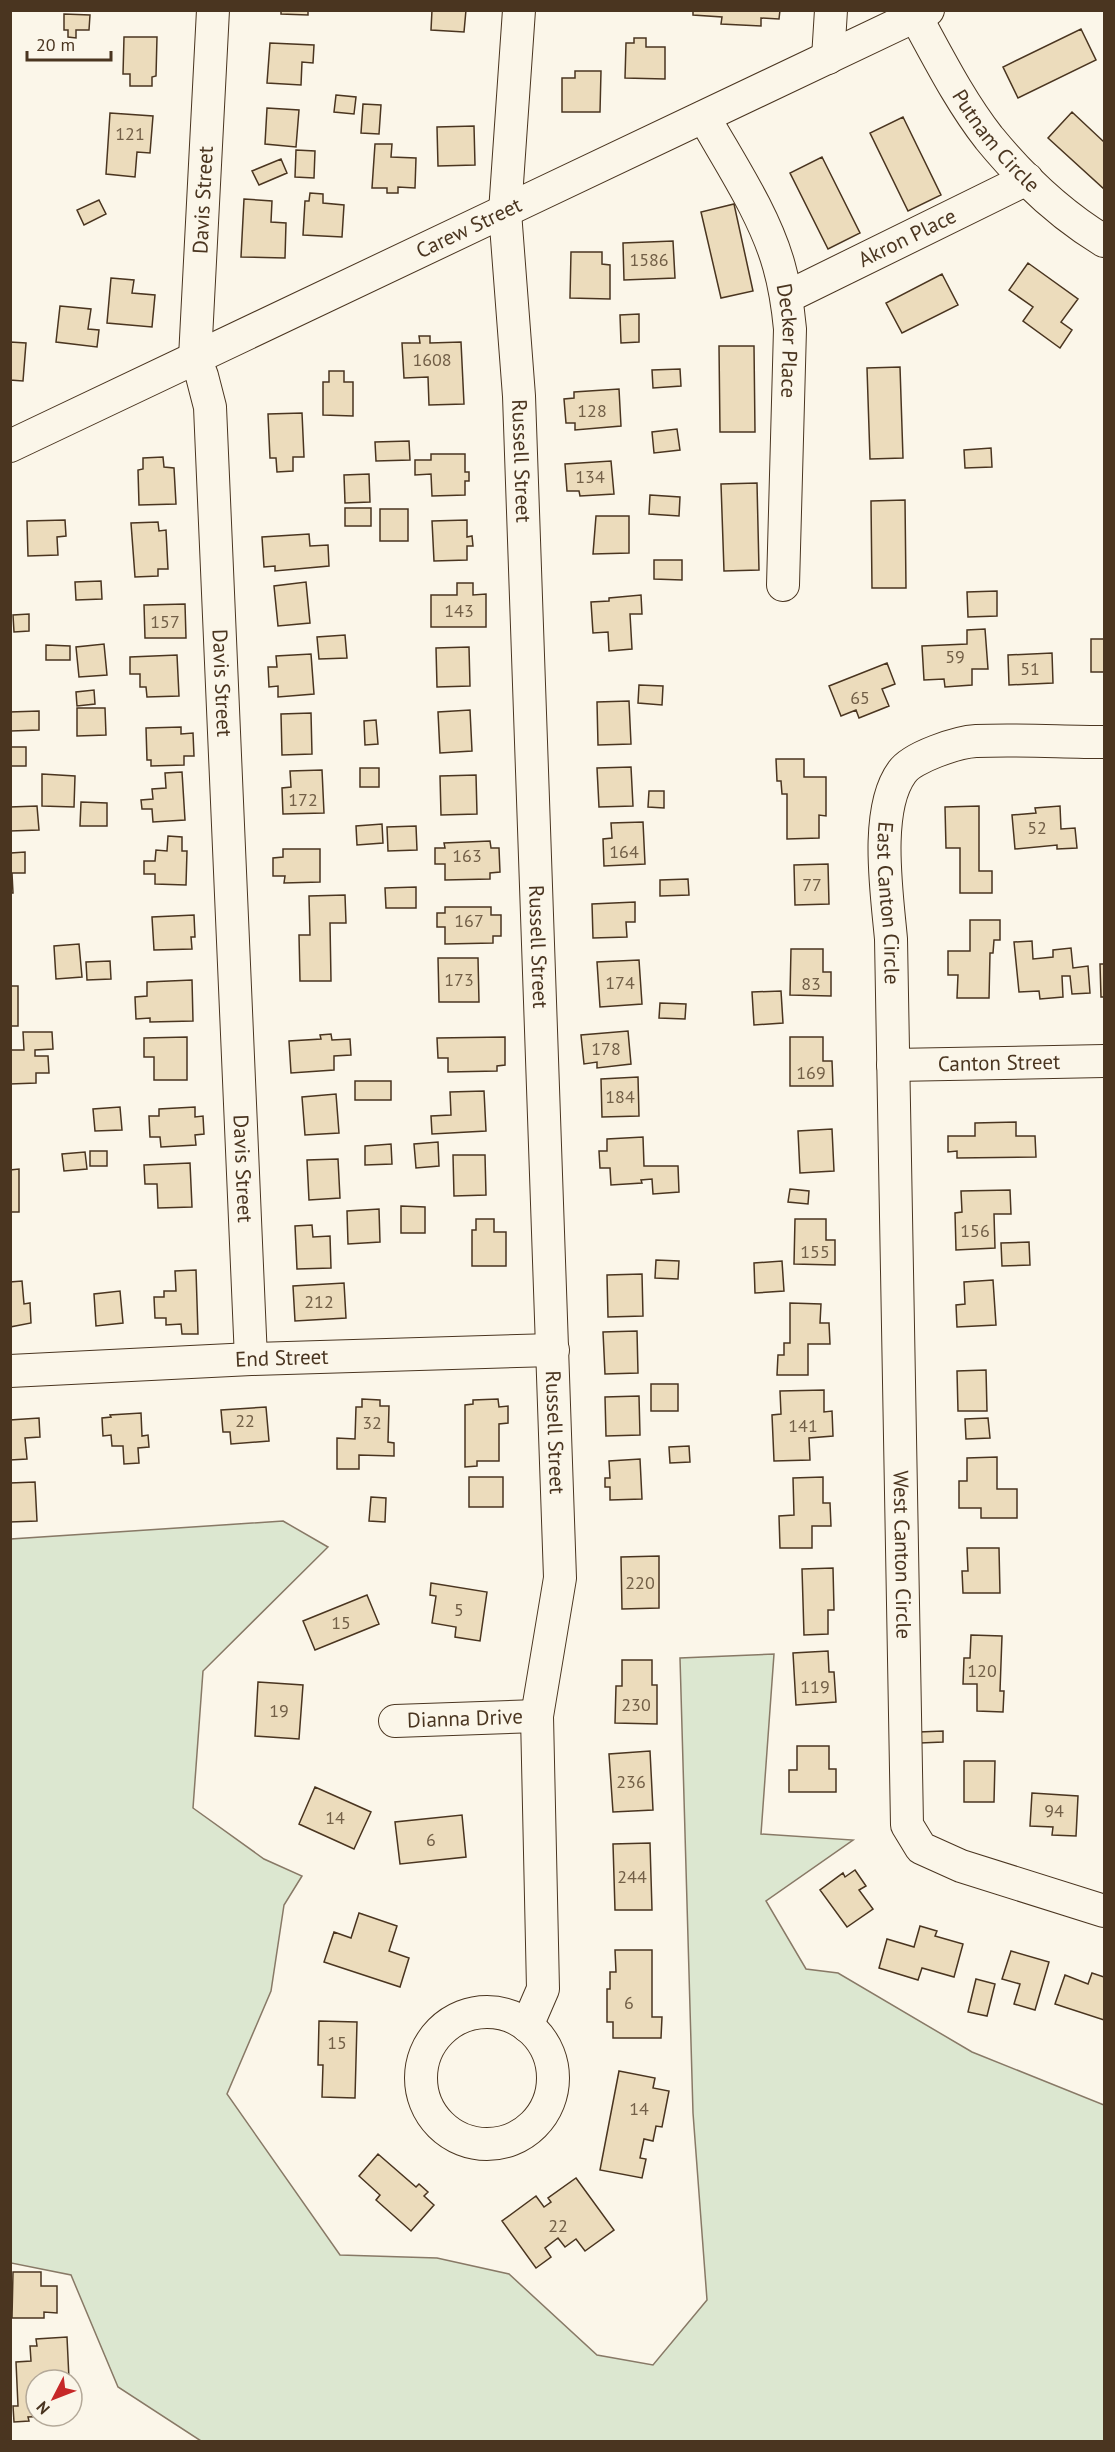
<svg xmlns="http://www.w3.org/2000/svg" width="1115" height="2452" font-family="'PT Sans',sans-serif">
  <rect width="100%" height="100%" fill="#fbf6e9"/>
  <path fill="#dce7d0" stroke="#887966" stroke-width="1.5" d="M283,1521l45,26 -125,124 -10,137 71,51 38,17 -18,29 -13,86 -44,103 113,161 97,3 72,16 88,81 56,10 54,-65 -14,-187 -13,-455 94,-4 -13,180 92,6 -87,61 40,68 32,4 134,79 132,53v336h-903l-83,-54 -47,-112 -60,-12v-724z"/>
  <path fill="#ecdcbc" stroke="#4a3520" stroke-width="1.5" d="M281,10h27v5l-27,-1z
    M432,10h34l-2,22 -33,-2z
    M693,10h87l-1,9 -18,-1v8l-40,-2 1,-7 -29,-2z
    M64,14l26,1 -1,15h-13v8l-8,-1v-7h-4z
    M1081,29l15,31 -78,38 -15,-31z
    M124,37h33l-1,39 -4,1v9h-22v-12h-7z
    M634,38h12v9h19v32l-40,-1 1,-35h8z
    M270,43l44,2 -1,18 -11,-1 -1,23 -34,-2z
    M575,71h26l-1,41h-38v-34h13z
    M336,95l20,2 -2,17 -20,-2z
    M363,104l18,1 -2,29 -18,-1z
    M267,108l32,2 -3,37 -31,-3z
    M1072,112l32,30v47l-56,-51z
    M110,113l43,3 -3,37 -13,-1 -2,25 -29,-3z
    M903,117l38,78 -33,16 -38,-78z
    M474,126l1,39 -37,1 -1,-39z
    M375,144h17l-1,13 25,1 -1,30 -17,-1v6h-11v-5h-15z
    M296,150l19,1 -1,27 -19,-1z
    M822,157l38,76 -32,16 -38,-76z
    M281,159l6,14 -28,12 -7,-14z
    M310,193l13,1v9l21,2 -2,32 -39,-2 2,-34h4z
    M244,199l28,2 -1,21 15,1 -1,35 -44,-1z
    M99,200l7,14 -22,11 -7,-15z
    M734,204l19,87 -32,7 -20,-86z
    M673,241l2,37 -51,2 -1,-37z
    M571,252h31v12l8,1v34l-40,-1z
    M1028,263l50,36 -17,23 11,8 -12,18 -37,-27 10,-14 -24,-17z
    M942,274l16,31 -56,28 -16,-30z
    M111,278l23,2 -2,13 23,2 -3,32 -45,-4z
    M60,306l31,3 -3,20 11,1 -2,17 -41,-5z
    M639,314v28l-18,1 -1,-28z
    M419,336h11v7l31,-1 3,62 -35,1 -1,-28 -24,1 -2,-35h18z
    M10,342l16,1 -3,38 -13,-1z
    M719,346h35l1,86h-35z
    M900,367l3,91 -33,1 -3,-91z
    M680,369l1,17 -28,2 -1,-18z
    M329,371h15v11h9v34l-30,-1v-33h6z
    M619,389l2,37 -46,4v-7h-9l-2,-24 10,-1v-6z
    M302,413l2,44h-11v14l-16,1 -1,-14h-6l-2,-44z
    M677,429l3,21 -26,3 -2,-21z
    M409,441l1,19 -34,1 -1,-19z
    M991,448l1,19 -27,1 -1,-18z
    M431,454h34v18h4v9h-4v14l-33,1 -1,-22 -16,1v-15h16z
    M163,457l1,10 10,1 2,36 -37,1 -1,-35 5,-1v-11z
    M611,461l3,33 -34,2 -1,-5h-12l-2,-27z
    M369,474l1,28 -25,1 -1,-28z
    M757,483l2,87 -35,1 -3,-87z
    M650,495l30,2 -1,19 -30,-2z
    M905,500l1,88h-34l-1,-87z
    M345,508h26v18h-26z
    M380,509h28v32h-28z
    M596,516h33v37l-36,1z
    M65,520l1,16 -9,1 1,18 -30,1 -1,-35z
    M467,520v17l5,-1 1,10h-6v14l-33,1 -2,-40z
    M158,522l1,9 7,-1 2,39h-10v7l-23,1 -4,-54z
    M309,534l1,12 18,-1 1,21 -54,5v-5l-11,1 -2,-30z
    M654,560h28v20l-28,-1z
    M101,581l1,18 -26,1 -1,-18z
    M306,582l4,41 -32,3 -4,-40z
    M457,583h16v12l13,-1v33h-55v-32h26z
    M997,591v25l-29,1 -1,-25z
    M641,595l1,19h-12l2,35 -23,2 -1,-19 -15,1 -2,-31 18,-1v-3z
    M185,604l1,34h-41l-1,-33z
    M29,614v17l-15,1 -1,-17z
    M985,629l3,40h-16v16l-27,2 -1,-8 -20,1 -2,-34 45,-2v-14z
    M345,635l2,23 -28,1 -2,-22z
    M1091,639h13v33h-13z
    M104,644l3,31 -28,2 -3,-30z
    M46,645l24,1v14h-24z
    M469,647l1,39 -33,1 -1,-39z
    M1052,653l1,30 -44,2 -1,-30z
    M311,654l3,40 -36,3v-11l-9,1 -1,-20h9l-1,-11z
    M177,655l2,41 -32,1 -1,-10h-6v-13h-10v-17z
    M887,663l8,21 -13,5 7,17 -30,12 -3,-8 -15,6 -12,-30z
    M639,685l24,1 -1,19 -24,-2z
    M94,690l1,14 -18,2 -1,-14z
    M629,701l2,43 -33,1 -1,-43z
    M77,708h28l1,27 -29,1z
    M470,710l2,41 -32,2 -2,-41z
    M39,711v19l-28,1 -1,-19z
    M311,713l1,41 -30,1 -1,-41z
    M376,720l2,24 -13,1 -1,-24z
    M181,727v7l12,-1 1,23h-10v9l-33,1v-6h-4l-1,-32z
    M10,747h16v19h-16z
    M776,759h28v18h22v39l-7,-1v23l-32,1v-45h-5l-1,-13h-4z
    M631,767l2,39 -34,1 -2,-39z
    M360,768h19v19h-19z
    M322,770l2,43 -41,1 -1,-26 9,-1 -1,-16z
    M182,772l3,48 -32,2 -1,-13h-10l-1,-9 12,-1 -1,-10 14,-1 -1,-15z
    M42,774l33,2 -1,31 -32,-1z
    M476,775l1,39 -36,1 -1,-39z
    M649,791h15v17l-16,-1z
    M81,802l26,1v23h-27z
    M37,806l2,24 -29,1v-24z
    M979,806v65h13v22h-32v-45h-14l-1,-41z
    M1060,806l1,23 14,-1 2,20 -20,1v-4l-42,4 -3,-34 24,-2 -1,-5z
    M643,822l2,42 -41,2 -1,-27 9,-1 -1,-15z
    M382,824l1,19 -26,2 -1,-19z
    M416,826l1,24 -29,1 -1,-24z
    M168,836l14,1v14h5l-1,34 -31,-1v-10h-11v-13h11l1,-11 11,1z
    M490,841l1,7h8l1,24 -10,1v6l-45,1v-16h-10v-16h10l-1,-5z
    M283,849h37v33l-36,1 1,-7h-12v-18l10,-1z
    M25,852v21h-13l1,20h-3l1,-40z
    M828,864l1,40 -34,1 -1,-40z
    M688,879l1,16 -29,1v-16z
    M416,887v21h-30l-1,-20z
    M345,895l1,28h-16l1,58h-31l-1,-46h11l-1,-39z
    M635,902v20h-9l1,15 -34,1 -1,-34z
    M445,907h46v8h10v21h-8v7l-48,1v-17h-8v-14h8z
    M194,915l1,22h-4l1,12 -38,1 -2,-33z
    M970,920h30v20h-6l-1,13h-3l-1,45h-32l1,-23h-10v-24h22z
    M1032,941l1,18 20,-2v-7l18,-2 2,20 15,-2 2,27 -18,1 -2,-18h-8l1,21 -23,2 -1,-8 -20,1 -5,-50z
    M79,944l3,33 -26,2 -2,-33z
    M791,949h32v23h8v24l-41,-1z
    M438,958h40l1,44h-40z
    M639,960l3,44 -42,3 -3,-45z
    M110,961l1,18 -24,1 -1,-18z
    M1100,964h4v33h-3z
    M192,980l1,41 -43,1v-4l-14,1 -1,-22 12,-1v-14z
    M10,986h8v40h-8z
    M781,991l2,32 -29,2 -2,-33z
    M660,1003l26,1 -1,15 -26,-1z
    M628,1031l3,33 -34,4v-6l-13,2 -3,-29z
    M23,1032h29l1,17 -18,1v6h13l1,17h-13v10l-26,1v-34h14z
    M331,1034l1,6 18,-1 1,16 -17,1v14l-43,3 -2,-32 32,-2 -1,-4z
    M187,1037v43h-33v-23h-10v-19z
    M505,1037v28l-8,1v5l-49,1v-14h-10l-1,-20z
    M790,1037h33v24h9l1,25h-43z
    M638,1077l1,39 -37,1 -1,-38z
    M355,1081h36v19h-36z
    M484,1091l2,40 -54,3 -1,-18 20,-1 -1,-23z
    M336,1094l3,39 -34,2 -3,-38z
    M120,1107l2,23 -27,1 -2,-22z
    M195,1107v10l8,-1 1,18 -9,1 1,10 -35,2 -1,-10h-10l-1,-21h10v-7z
    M1016,1122v14h19l1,21 -79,1v-7l-9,1v-16h27v-13z
    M832,1129l2,42 -34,2 -2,-42z
    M643,1137l1,29h34l1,26 -26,2 -1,-15 -11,1 1,3 -31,2 -1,-17h-10l-1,-17h8v-12z
    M438,1142l1,24 -23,2 -2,-24z
    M391,1144l1,20 -27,1v-19z
    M90,1151h17v15h-17z
    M85,1152l2,17 -23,2 -2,-17z
    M453,1155h32l1,40 -32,1z
    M338,1159l2,39 -31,2 -2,-40z
    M190,1163l2,44 -34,1 -1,-24h-12l-1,-19z
    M19,1169v43h-9v-42z
    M790,1189l19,2 -1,13 -20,-2z
    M1010,1190l1,24h-17l1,34 -39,2 -1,-37 7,-1 -1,-21z
    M401,1206l24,1v26h-24z
    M379,1209l1,33 -32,2 -1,-33z
    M476,1219h18v13h12v34h-34v-36h4z
    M795,1219h31v21h9v25l-41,-1z
    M312,1225l1,12 17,-1 1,32 -34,1 -2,-43z
    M1029,1242l1,23 -28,1 -1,-23z
    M656,1260l23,1 -1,18 -23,-1z
    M782,1261l2,30 -29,2 -1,-30z
    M196,1270l2,64h-16l-1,-10 -15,1v-7h-11l-1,-21h10v-6h12l-1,-20z
    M642,1274l1,42 -35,1 -1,-42z
    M993,1280l3,45 -39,2 -1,-22 9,-1 -1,-22z
    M22,1281l2,23 6,-1 1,20 -21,4v-45z
    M344,1283l2,35 -51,3 -2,-35z
    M120,1291l3,32 -27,3 -2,-32z
    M790,1303l31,1 -1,19h9l1,21h-22v31h-31l1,-20h6v-12h6z
    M637,1331l1,42 -33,1 -2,-42z
    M986,1370l1,41h-29l-1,-40z
    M651,1384h27v27h-27z
    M824,1390v22l8,-1 1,25 -24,2 1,22 -36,1 -2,-46 9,-1 -1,-23z
    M639,1396l1,39 -34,1 -1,-39z
    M362,1399l18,1v6h9l-1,36 6,1v13l-35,-1v14h-22v-31l18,1 1,-32h6z
    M498,1399l1,8 9,-1v17l-9,1v37h-22v5l-12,1v-62l8,-1v-4z
    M266,1407l3,34 -38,3 -1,-12h-7l-2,-22z
    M141,1413l1,23 6,-1 1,12 -11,1 1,15 -15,1 -1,-18h-11l-1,-11 -8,1 -1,-18 9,-1 -1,-2z
    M39,1418l1,19 -15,1 2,21 -17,1v-40z
    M988,1418l2,20 -24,1 -1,-20z
    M689,1446l1,16 -20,1 -1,-16z
    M997,1457v32h20v29h-36v-10h-22v-27h8v-23z
    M640,1459l2,40 -32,1v-13h-5v-9h5l-1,-17z
    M469,1477h34v30h-34z
    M823,1477v26h7l1,23h-19v22h-32l-1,-32 15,-1 -1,-37z
    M35,1482l2,39 -27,1v-39z
    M371,1497l15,1 -1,24 -16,-1z
    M967,1548h32l1,45h-37l-1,-22h6z
    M659,1556v52l-37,1 -1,-52z
    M833,1568l1,42h-6v24l-24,1 -2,-66z
    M431,1583l56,9 -7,49 -25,-4 1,-10 -24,-4 4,-27 -6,-1z
    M367,1595l12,29 -64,26 -12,-29z
    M971,1635l31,1 -2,55h4l-1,21 -26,-1v-27h-14l1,-26h6z
    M828,1651l1,21h5l2,30 -40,3 -3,-52z
    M622,1660h30v25h5v39l-42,-1 1,-37h6z
    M258,1682l45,3 -4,54 -44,-3z
    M943,1731v11l-23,1 -1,-11z
    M797,1746h32v23h7v23h-47v-22h8z
    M650,1751l3,59 -40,2 -4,-58z
    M964,1761h31l-1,41h-30z
    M315,1787l56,25 -17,37 -55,-25z
    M1032,1793l46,3 -2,40 -24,-1 1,-8 -23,-1z
    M462,1815l4,42 -66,7 -5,-42z
    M650,1843l2,67h-37l-2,-66z
    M855,1870l11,16 -7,4 14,19 -26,18 -27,-37 23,-17 2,4z
    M359,1913l38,13 -8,25 20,7 -9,29 -76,-25 10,-30 17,6z
    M920,1926l17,5 -2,5 28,8 -9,33 -32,-9 -4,12 -39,-12 8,-29 27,8z
    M615,1950h37v67h10l-1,21h-48v-16h-6v-33h3v-17h6z
    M1011,1951l38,11 -14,48 -21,-6 6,-20 -18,-5z
    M1092,1973l12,4v43l-49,-16 10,-29 23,9z
    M976,1979l19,5 -8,32 -19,-4z
    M319,2021l38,1 -2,76 -33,-1 1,-32h-5z
    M619,2071l36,7 -2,10 16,3 -7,36 -6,-1 -3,15 -9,-2 -4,19 6,1 -4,19 -42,-8z
    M378,2154l38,33 3,-3 9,8 -4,4 10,9 -23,26 -35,-31 4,-5 -21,-19z
    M576,2178l38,52 -29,21 -9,-12 -11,8 -7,-9 -13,10 6,9 -15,11 -34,-47 34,-25 8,11 7,-5 -3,-4z
    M13,2272h28v14h16v27l-13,-1v6h-32z
    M67,2337l2,42 -33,1v36h14l-22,1 1,4 -15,1 -1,-16h5l-2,-44 15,-1 -1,-15h7l-1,-7z"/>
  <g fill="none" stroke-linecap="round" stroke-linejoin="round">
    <defs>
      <g id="minor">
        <path id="s1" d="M213,10l-18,348 7,18 8,31 41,952"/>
        <path id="s2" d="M519,10l-14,202 14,184 41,1182 -23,138 6,273 -16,37"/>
        <path id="s3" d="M916,17c22,40 44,84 73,121 32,39 72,77 115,103"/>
        <path d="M828,58l3,-48"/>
        <path id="s4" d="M704,117c26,46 61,98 75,149 6,21 9,42 11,63l-7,256"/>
        <path id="s5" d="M787,297l240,-118"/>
        <path id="s6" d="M10,446l918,-436"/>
        <path id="s7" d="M1104,742c-42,0 -85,-3 -128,-1 -18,1 -64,16 -74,31 -28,38 -15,122 -11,167l16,886 14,23 40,18 143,45"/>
        <path id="s8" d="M893,1065l211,-4"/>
        <path id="s9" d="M10,1371l241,-12 302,-9"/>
        <path id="s10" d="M395,1721l142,-5"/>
        <circle cx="487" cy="2078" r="66"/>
      </g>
    </defs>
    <use href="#minor" stroke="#4a3520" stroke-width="34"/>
    <use href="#minor" stroke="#fbf6e9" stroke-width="32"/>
  </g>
  <g text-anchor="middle" stroke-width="4.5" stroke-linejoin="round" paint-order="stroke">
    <g font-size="18" fill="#725f47">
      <text x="130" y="140">121</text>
      <text x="649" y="266">1586</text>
      <text x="432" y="366">1608</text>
      <text x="592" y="417">128</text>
      <text x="590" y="483">134</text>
      <text x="459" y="617">143</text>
      <text x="165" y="628">157</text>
      <text x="955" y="663">59</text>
      <text x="1030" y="675">51</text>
      <text x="860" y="704">65</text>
      <text x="303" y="806">172</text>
      <text x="1037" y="834">52</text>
      <text x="624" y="858">164</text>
      <text x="467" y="862">163</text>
      <text x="812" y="891">77</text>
      <text x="469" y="927">167</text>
      <text x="459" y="986">173</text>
      <text x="620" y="989">174</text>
      <text x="811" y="990">83</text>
      <text x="606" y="1055">178</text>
      <text x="811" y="1079">169</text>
      <text x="620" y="1103">184</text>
      <text x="975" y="1237">156</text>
      <text x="815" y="1258">155</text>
      <text x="319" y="1308">212</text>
      <text x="245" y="1427">22</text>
      <text x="372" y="1429">32</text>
      <text x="803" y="1432">141</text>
      <text x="640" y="1589">220</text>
      <text x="459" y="1616">5</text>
      <text x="341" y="1629">15</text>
      <text x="982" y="1677">120</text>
      <text x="815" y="1693">119</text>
      <text x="636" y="1711">230</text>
      <text x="279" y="1717">19</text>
      <text x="631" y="1788">236</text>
      <text x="1054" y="1817">94</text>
      <text x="335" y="1824">14</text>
      <text x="431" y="1846">6</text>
      <text x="632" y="1883">244</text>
      <text x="629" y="2009">6</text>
      <text x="337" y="2049">15</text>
      <text x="639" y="2115">14</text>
      <text x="558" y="2232">22</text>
    </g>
    <g font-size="21" fill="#4a3520" stroke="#fbf6e9">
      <text dy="7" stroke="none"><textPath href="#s3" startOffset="148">Putnam Circle</textPath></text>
      <text transform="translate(203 200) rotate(-87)" y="7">Davis Street</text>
      <text dy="7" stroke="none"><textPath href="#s6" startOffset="508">Carew Street</textPath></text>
      <text dy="7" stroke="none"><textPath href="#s5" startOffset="134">Akron Place</textPath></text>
      <text dy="7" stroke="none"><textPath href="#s4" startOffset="243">Decker Place</textPath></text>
      <text dy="7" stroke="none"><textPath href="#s2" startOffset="452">Russell Street</textPath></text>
      <text dy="7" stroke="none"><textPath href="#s1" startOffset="676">Davis Street</textPath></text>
      <text dy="7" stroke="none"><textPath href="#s7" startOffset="344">East Canton Circle</textPath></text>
      <text dy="7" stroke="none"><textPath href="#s2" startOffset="938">Russell Street</textPath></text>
      <text dy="7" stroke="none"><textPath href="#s8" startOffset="106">Canton Street</textPath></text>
      <text dy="7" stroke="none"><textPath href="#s1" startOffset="1162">Davis Street</textPath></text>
      <text dy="7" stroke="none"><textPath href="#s9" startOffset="272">End Street</textPath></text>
      <text dy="7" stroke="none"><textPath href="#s2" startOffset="1424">Russell Street</textPath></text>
      <text dy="7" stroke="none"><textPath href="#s7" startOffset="996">West Canton Circle</textPath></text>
      <text dy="7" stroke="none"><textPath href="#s10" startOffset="70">Dianna Drive</textPath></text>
    </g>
  </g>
  <rect width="1115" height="2452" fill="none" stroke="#4a3520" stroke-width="24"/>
  <g transform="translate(54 2398) rotate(228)"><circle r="28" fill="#fbf6e9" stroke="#b4a999" stroke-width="1.5"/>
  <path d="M0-4.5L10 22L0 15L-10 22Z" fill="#c62828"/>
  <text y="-9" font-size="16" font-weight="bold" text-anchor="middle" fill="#4a3520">N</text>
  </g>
  <path d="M27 51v9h84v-9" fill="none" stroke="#4a3520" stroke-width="3"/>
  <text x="36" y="51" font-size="18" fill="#4a3520" stroke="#fbf6e9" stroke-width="4.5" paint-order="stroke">20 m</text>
</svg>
